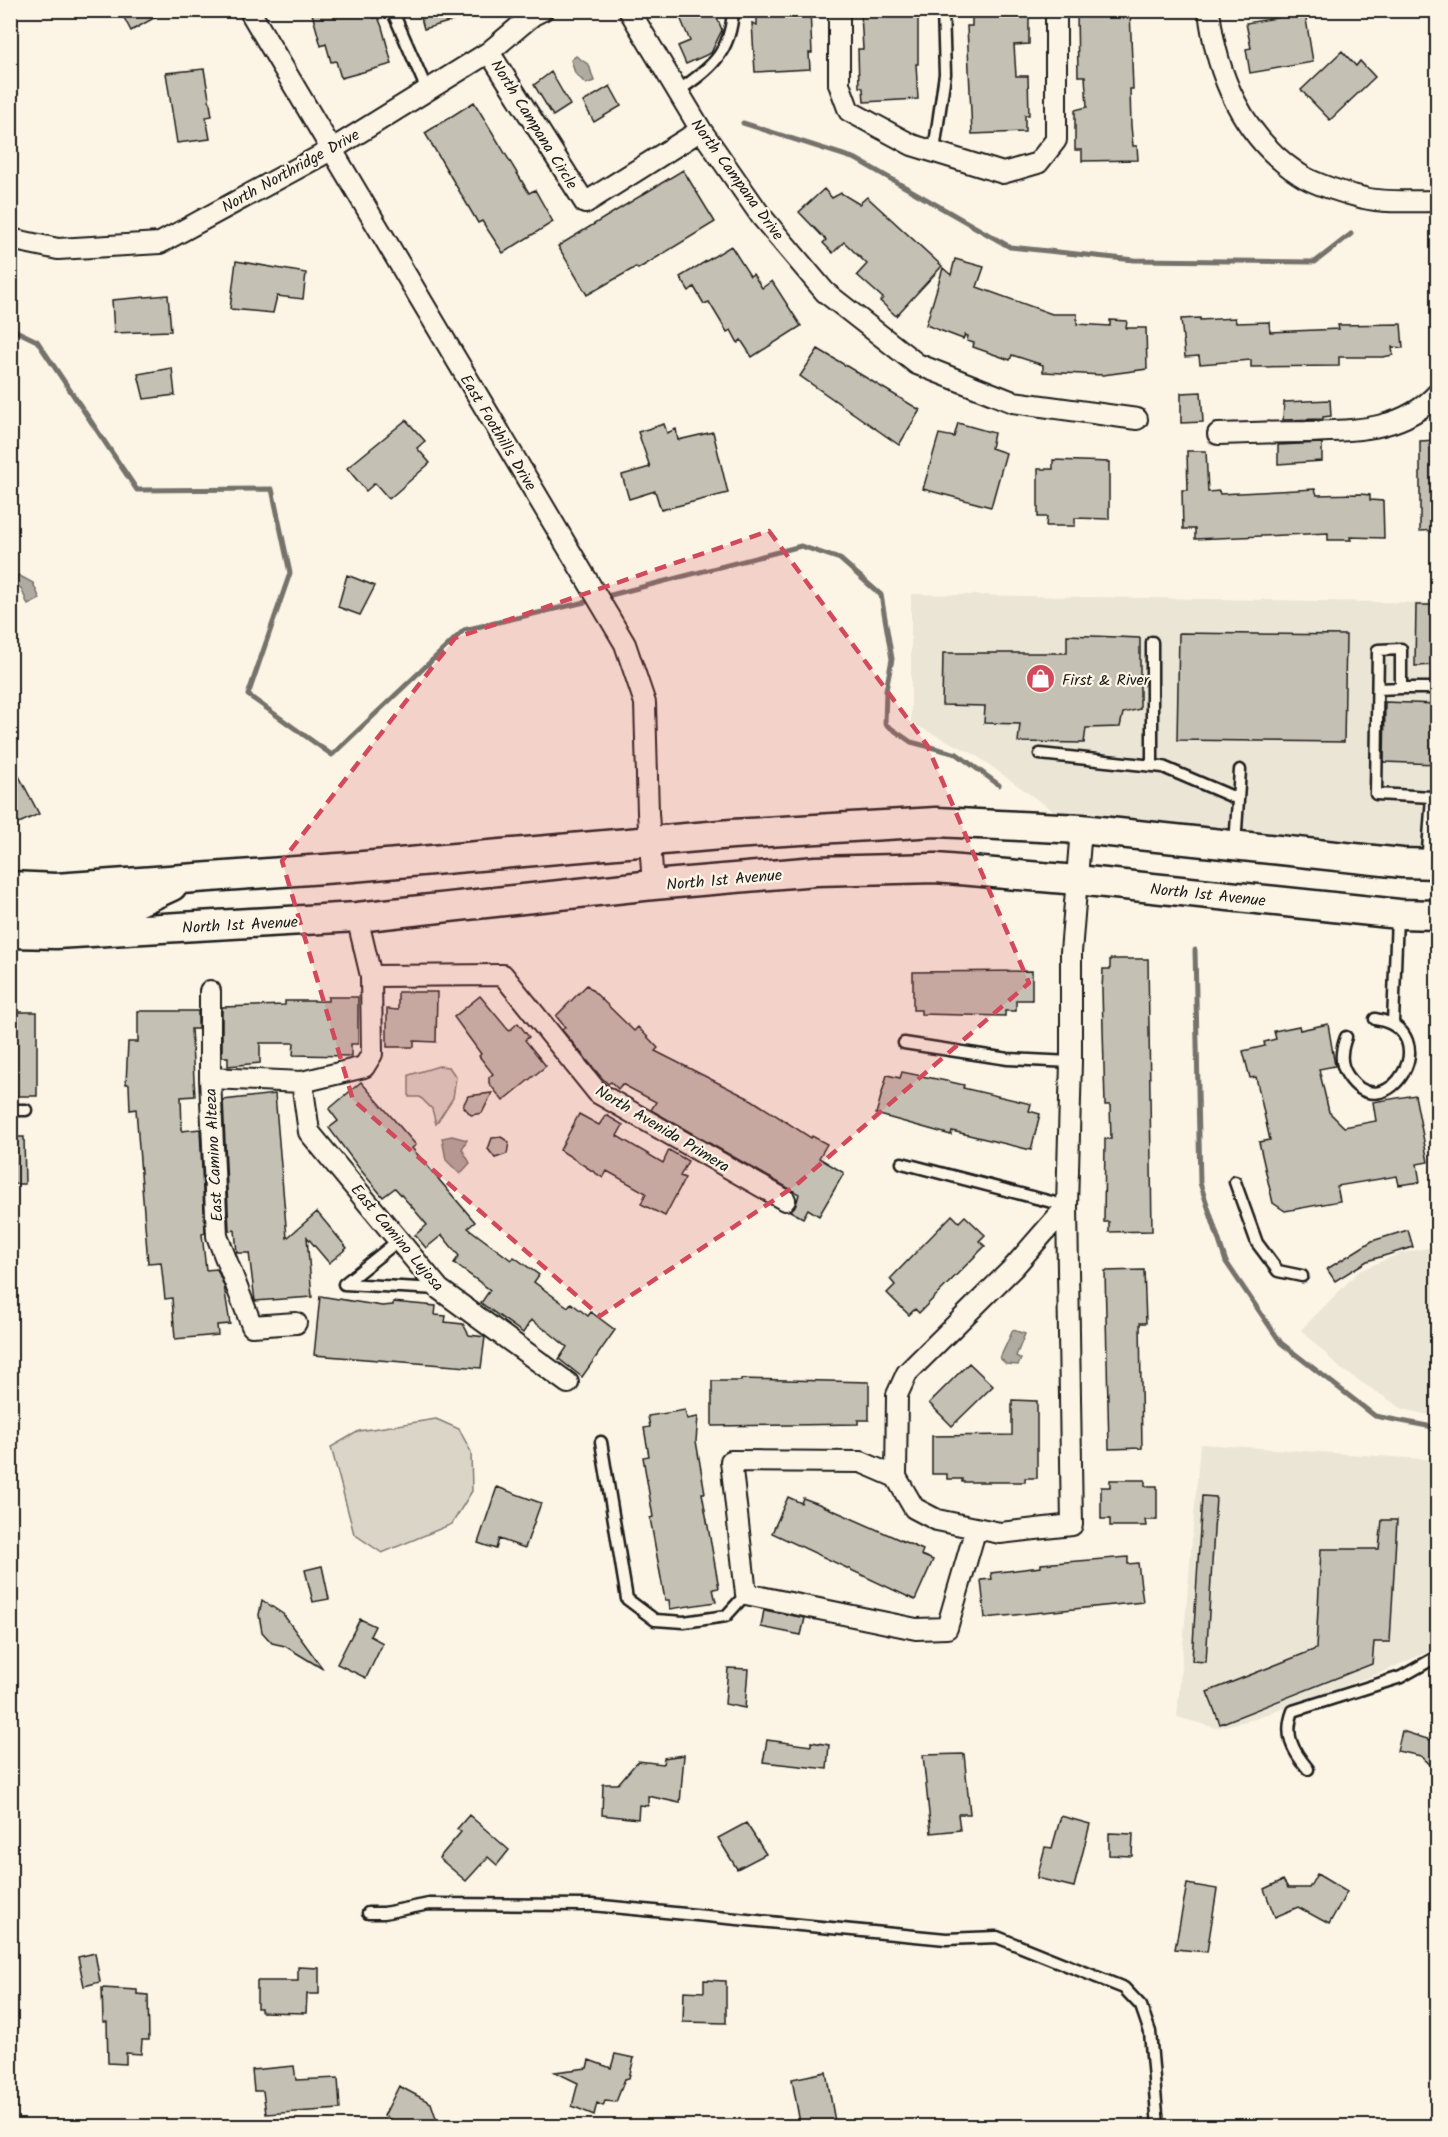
<svg xmlns="http://www.w3.org/2000/svg" width="1448" height="2137" font-family="Kalam,sans-serif">
  <rect width="100%" height="100%" fill="#fcf5e5"/>
  <filter id="ink" filterUnits="userSpaceOnUse"><feTurbulence type="fractalNoise" baseFrequency=".0167" numOctaves="2"/><feDisplacementMap in="SourceGraphic" scale="12" xChannelSelector="R" yChannelSelector="G"/><feConvolveMatrix kernelMatrix="1 2 1 2 8 2 1 2 1" color-interpolation-filters="sRGB"/></filter>
  <g filter="url(#ink)">
    <path fill="#ebe5d6" d="M911,594l526,9v246l-87,-5 -294,-31 -82,-59 -63,-31z
      M1428,1248h9v169l-34,-8 -62,-40 -40,-39 58,-59 42,-18z
      M1200,1444l237,16v188l-60,26 -122,45 -39,9 -39,-11z"/>
    <path fill="#dbd5c8" stroke="#7c7872" stroke-width="1.5" d="M439,1066l10,1 7,10 -3,21 -17,26 -4,-15 -12,-12h-11v-22z
      M436,1419l23,10 12,23 1,39 -20,33 -70,29 -28,-19 -23,-87 28,-16z"/>
    <path fill="#b0aba1" stroke="#75726c" stroke-width="1.5" d="M576,56l13,9 5,16 -8,3 -11,-11 -4,-13z
      M18,575l15,8 7,16 -12,6 -7,-17 -8,-4z
      M452,1136l15,4 -5,9 8,14 -10,11 -14,-14 -4,-22z
      M1013,1330l12,4 -9,22 5,3 -3,6 -12,-1 -6,-6z"/>
    <g fill="none" stroke-linecap="round" stroke-linejoin="round">
      <path stroke="#75726c" stroke-width="5" d="M743,123l113,36 154,88 124,13 181,2 36,-28
        M10,328l27,13 100,149 135,-1 18,84 -42,122 84,60 132,-125 130,-30
        M603,597l198,-51 39,13 41,36 11,64 -6,31 -1,34 26,18 46,12 42,31
        M1195,950l5,233 26,79 55,81 94,73 63,12"/>
    </g>
    <path fill="#c4c0b3" stroke="#1c1c1c" stroke-width="1.5" d="M120,10h48l-37,21z
      M311,10h62l1,8 4,-1 4,10 10,37 -51,14 -5,-17 -5,1 -5,-18 -5,2z
      M419,10h53l1,5 -49,14z
      M677,10h37l8,20 -11,23 -25,11 -8,-18 12,-5z
      M757,10h53l2,43h-3l1,16 -55,3 -3,-49 5,2z
      M874,10h44v54h-2l2,35 -54,3 -1,-14 -4,-1 -1,-38h5l-2,-35 13,-1z
      M972,10h57v34l-15,1 2,31h12l1,39h-4v17l-53,2 -5,-108h5z
      M1077,10h53l3,79h-3l1,37 2,20h4l1,14 -56,1v-11h-7v-40l12,-3 -2,-31h-7z
      M1305,13l8,49 -63,11 -4,-24 5,-1 -5,-25z
      M1342,51l14,15 4,-5 15,16 -45,43 -29,-30z
      M204,69l8,47 -6,1 4,22 -33,4 -11,-70z
      M551,72l19,33 -17,11 -19,-31z
      M610,86l11,20 -27,16 -11,-20z
      M474,102l55,91 6,-3 18,32 -50,31 -21,-32 -4,2 -53,-90z
      M683,170l32,52 -77,47 -2,-2 -49,28 -29,-49z
      M824,189l8,9 9,-5 18,11 8,-7 75,69 -46,50 -16,-15 3,-3 -26,-23 10,-11 -23,-22 -11,11 -10,-10 3,-3 -27,-28z
      M731,246l19,30 3,-2 9,14 10,-7 29,45 -49,31 -11,-17 -3,3 -7,-13 -4,2 -18,-30 -5,2 -10,-17 -5,4 -9,-14z
      M955,259l29,8 -7,20 75,27h25v10l33,2v-6l17,1 -1,7h20l1,41 -44,6 -60,-3v-7l-31,-10 -2,5 -37,-13 1,-4 -7,-2 1,-5 -3,-1 -2,4 -37,-14 17,-57 8,7z
      M236,261l70,12 -3,26 -26,-3 -4,17 -43,-4z
      M168,295l3,36 -57,2 -2,-33z
      M1200,318v2l35,-2 1,5 33,-1 1,10 69,-3 -1,-4 63,-1 2,24 -11,-1 1,8 -10,2h-44v9l-88,1v-7l-51,4 -1,-8 -14,1 -4,-38z
      M818,349l102,61 -21,35 -99,-69z
      M172,368l3,27 -31,4 -6,-25z
      M1201,392l2,30 -22,1v-30z
      M1330,400l1,16 -8,1v2l-40,1 1,-18z
      M406,420l19,21 -8,7 13,15 -41,36 -14,-16 -9,8 -19,-23z
      M958,423l36,10 -3,15 15,5 -15,54 -68,-18 16,-55 15,3z
      M664,424l3,9 9,-4 2,11 35,-8 15,61 -67,17 -6,-19 -26,8 -7,-24 28,-8 -12,-35z
      M1437,440v90l-17,1v-90z
      M1322,443v18l-44,3v-19z
      M1187,451h19l2,41 11,-1 1,3 95,-5 2,6 43,-1 10,1v5l13,1 1,37 -34,-1 1,3h-23v-7l-133,6v-10h-12l-1,-39h6z
      M1053,460l56,2v57l-34,-1v8h-29l1,-9h-9v-48h15z
      M347,575l28,11 -15,29 -22,-8z
      M1416,605h21v60l-22,1z
      M1179,633l167,2 -2,107 -167,-2z
      M1067,635l73,3v71l-17,4 -3,14 -34,1 -2,15 -66,-1 2,-18 -36,-1 1,-17 -43,-1 1,-52h124z
      M1385,702l52,2v60l-53,-2z
      M10,759l29,55 -29,13z
      M1110,959h38l4,272 -43,1v-10h-5l1,-83h6l-1,-34h-5l-3,-115 1,-21h7z
      M1032,971v29h-16v11h-11v5l-84,-2v-4h-8v-38z
      M587,985l47,46 4,-4 20,21 -3,3 97,49 59,38 1,-2 15,8 -8,14 25,15 -25,43 -11,-7 -5,9 -13,-7 6,-6 3,-11 -148,-84 5,-8 -34,-18 -4,5 -7,-7 -3,2 -7,-7 -39,-47 3,-3 -9,-11z
      M398,992h39l-1,50 -22,-1v6h-27v-38l11,1z
      M480,996l29,35 9,-8 11,14 -4,3 21,26 -43,35 -14,-18v-6l4,-3 -14,-18 2,-2 -27,-37z
      M328,997h30v47h-7v12l-58,-1 1,-12h-34v20l-32,3v-9h-6v-50l63,-2v-4h43z
      M138,1011h60v18h-7l4,67 -14,1 1,34 18,-2 5,104 -3,1 4,36 11,-1 7,17 6,38 -13,1 1,10 -43,4 -3,-41 -7,1 -4,-37 -13,1 -12,-154 -6,1 -1,-26h-3l2,-42h10z
      M10,1012h27v84h-27z
      M1328,1024l7,42 -16,3 10,43 15,15 32,-6 -3,-19 42,-7 13,67 -11,2 3,18 -21,3 -2,-9 -60,10 3,15 -55,10 -12,-8 -14,-61 11,-2 -14,-63 -6,1 -7,-27 22,-5 -1,-4 12,-3 -2,-8 25,-5 1,4z
      M902,1072l44,9 18,4 -1,3 68,16 -2,7 11,3 -9,36 -79,-19 -1,4 -75,-21 11,-39 13,3z
      M361,1082l55,63 -4,3 63,74 -7,6 43,32 3,-3 25,18 -5,7 34,25 3,-4 17,13 3,-4 24,18 -33,47 -23,-18 8,-12 -17,-14 -19,-13 -8,13 -42,-30 9,-13 -36,-27 5,-7 -17,-21 -16,13 -11,-13 12,-10 -15,-18 -17,-19 -12,9 -24,-29 -30,-40 9,-7 -9,-12z
      M492,1093l-10,20 -11,2 -8,-9 5,-10z
      M275,1094l12,144 30,-26 30,36 -18,15 -22,-26 5,60 -57,4 -6,-48h-12l-2,-23 -6,1 -6,-131z
      M579,1114l20,11 7,-10 17,10 -6,11 46,27 6,-13 19,11 -8,15 5,2 -20,38 -24,-12 5,-11 -39,-22 -4,7 -43,-28z
      M10,1137h14l1,47h-15z
      M501,1137l8,5 -2,12 -12,4 -7,-9 4,-11z
      M952,1215l7,7 6,-6 20,19 -6,6 6,5 -66,67 -4,-4 -6,6 -22,-22 8,-8 -5,-6z
      M1408,1230l5,17 -46,14 -32,20 -8,-12 45,-28z
      M1144,1270l2,53h-6l2,125 -33,1 -4,-178z
      M320,1296l62,10 11,-1v-3l43,4 -1,9 11,1 -1,6 18,2 6,11 16,2 -4,31 -167,-13z
      M969,1363l24,23 -41,40 -23,-23z
      M741,1379l128,3v38h-11v4l-146,2v-45h29z
      M1012,1400l25,1v77h-12v4h-63v-3h-15v-5h-15v-38l80,-1z
      M685,1410l2,9 11,-2 -2,24 9,52h-3l17,95 -6,1 3,13 -46,7 -1,-9h-4l-15,-82 3,-1 -10,-60 6,-1 -5,-28 6,-1 -2,-11z
      M1110,1480h35v6h12v34h-12l1,6h-36v-7h-9v-32h9z
      M497,1487l44,16 -16,45 -26,-9 -3,10 -18,-6z
      M1202,1496l14,1 -10,165 -14,-1z
      M788,1497l13,6 2,-5 16,6 104,46 -2,5 12,5 -18,40 -143,-67z
      M1382,1520h15l-7,122h-16l-2,22 -152,60 -13,-32 109,-43 5,-100h58z
      M1128,1557v7l10,-1 5,39 -158,16 -4,-38 11,-1 -1,-6 50,-6v-3z
      M322,1566l7,33 -16,3 -8,-32z
      M262,1600l21,14 40,55 -38,-23 -13,-3 -10,-11 -3,-17z
      M764,1610l41,8 -4,17 -40,-8z
      M360,1619l15,7 -5,10 13,7 -17,35 -29,-14z
      M728,1668l20,1 -3,39 -20,-4z
      M1402,1731l35,11v29l-16,-15 -24,-5z
      M767,1740l44,6v-4l18,3 -2,24 -64,-7z
      M964,1754l6,60h-12l2,16 -29,3 -8,-78z
      M684,1755l-4,48 -32,-7v10l-9,-1 -1,14 -36,-4 1,-31h15l20,-23 25,3 1,-6z
      M469,1815l40,35 -12,15 -9,-8 -22,24 -27,-23 22,-26 -4,-3z
      M1061,1816l29,8 -16,63 -37,-9 8,-31 7,1z
      M746,1823l20,31 -29,15 -19,-31z
      M1109,1833l24,1 -1,22 -23,-1z
      M1317,1874l30,18 -18,32 -31,-17 -23,10 -11,-28 19,-9 5,8h21z
      M1187,1884l30,5 -10,63 -32,-3z
      M95,1953l5,29 -16,4 -6,-29z
      M298,1967l21,1v26h-12l-1,19 -45,-1v-4h-4v-27h41z
      M704,1980l22,1v42l-43,-1 1,-31 20,1z
      M102,1988l35,2v4l11,1 1,45h-7l-1,14 -15,-1v11l-18,-1 -1,-41h-4z
      M615,2054l19,4 -5,20 -4,1 -9,23 -11,-1 -2,5 -6,-3 -3,12 -22,-9 6,-23 -23,-11 32,-4 2,-8 22,8z
      M294,2066l2,14 42,-2 2,31 -74,5 -3,-23h-9l-2,-21z
      M826,2072l10,55h-31v-5l-5,1 -8,-44z
      M399,2086l32,17 8,24h-34l-21,-11z"/>
    <g fill="none" stroke-linecap="round" stroke-linejoin="round">
      <defs>
        <path id="service" d="M392,10l35,80
          M678,91c32,-22 53,-38 55,-81
          M934,151l11,-77 -2,-64
          M1401,688h37
          M1378,689l23,-1v-39l-23,1 -2,144 56,3 -5,67
          M1040,754l123,13 75,32
          M1152,765v-123
          M1235,845l5,-75
          M1393,1023l4,-107
          M1346,1037c-5,14 -7,26 2,39 38,56 100,-45 27,-57
          M904,1043l104,16 63,3
          M10,1110h16
          M902,1163l165,43
          M1235,1182l22,61 21,28 24,5
          M399,1240l-55,44 94,5
          M601,1442l26,157 28,21 29,2 42,-6 20,-22
          M1308,1769c-16,-19 -24,-34 -15,-58l108,-34 37,-21
          M368,1913h16l45,-9 163,1 354,34 51,-2 127,51 17,18 9,26 8,94"/>
        <path id="minor" d="M249,10l376,634 20,59 3,110 5,72
          M629,10l72,120 60,86 64,76 92,72 96,38 124,17
          M839,10v74l10,27 63,34 91,28 35,-10 18,-23v-130
          M1209,10c7,65 34,127 90,164 14,10 48,20 65,24 19,5 53,3 74,3
          M489,52l96,151 116,-73
          M10,239l48,10 102,-6 171,-93 158,-98 44,-37 10,-5
          M1218,434c29,-1 59,-2 88,-2 48,-2 96,0 132,-39
          M371,976l132,-1 95,118 187,107
          M210,991v87l7,158 35,90 44,-3
          M210,1078l92,4 62,-15 8,-13 -1,-78 -14,-59
          M302,1082l7,50 130,157 129,94
          M1067,1206l-54,62 -106,105 -10,22 -1,82 18,31 23,12 63,13 72,-8 -5,-319 4,-144v-110l10,-123
          M896,1477l-35,-15 -130,-1 15,133 170,35 31,-1 29,-100"/>
        <path id="secondary" d="M10,886l46,2 296,-21 380,-33 204,-12 145,7 321,34 36,1
          M10,908l110,2 52,-24
          M10,933l46,1 301,-17 296,-32 163,-14 120,-3 141,12 322,34 39,1"/>
      </defs>
      <use href="#service" stroke="#1c1c1c" stroke-width="15"/>
      <use href="#minor" stroke="#1c1c1c" stroke-width="24"/>
      <use href="#secondary" stroke="#1c1c1c" stroke-width="33"/>
      <use href="#service" stroke="#fcf5e5" stroke-width="10"/>
      <use href="#minor" stroke="#fcf5e5" stroke-width="20"/>
      <use href="#secondary" stroke="#fcf5e5" stroke-width="28"/>
    </g>
  </g>
  <path fill="#d1495b" fill-opacity="0.2" stroke="#d1495b" stroke-width="4.5" stroke-dasharray="12 8" stroke-linejoin="round" d="M769,531l158,214 102,238 -234,203 -195,130 -247,-216 -71,-239 173,-223z"/>
  <defs>
    <symbol id="shop-disc" viewBox="-11 -11 22 22"><circle r="9.5" fill="#d1495b" stroke="#fcf5e5"/><path d="M-5-2.5h2.3a2.7 3.5 0 0 1 5.4 0H5L5.5 6h-11ZM-1.5-2.5h3a1.5 2.3 0 0 0-3 0Z" fill="#fff"/></symbol>
  </defs>
  <g fill-rule="evenodd">
    <use href="#shop-disc" x="1024" y="662" width="33" height="33"/>
  </g>
  <g text-anchor="middle" stroke-width="4.5" stroke-linejoin="round" paint-order="stroke">
    <g font-size="16" fill="#1c1c1c" stroke="#fcf5e5">
      <text transform="translate(535 124) rotate(58)" y="6">North Campana Circle</text>
      <text transform="translate(290 170) rotate(-29)" y="6">North Northridge Drive</text>
      <text transform="translate(738 179) rotate(54)" y="6">North Campana Drive</text>
      <text transform="translate(499 432) rotate(59)" y="6">East Foothills Drive</text>
      <text transform="translate(724 879) rotate(-5)" y="6">North 1st Avenue</text>
      <text transform="translate(1208 894) rotate(6)" y="6">North 1st Avenue</text>
      <text transform="translate(240 924) rotate(-3)" y="6">North 1st Avenue</text>
      <text transform="translate(663 1128) rotate(31)" y="6">North Avenida Primera</text>
      <text transform="translate(213 1155) rotate(-93)" y="6">East Camino Alteza</text>
      <text transform="translate(398 1237) rotate(50)" y="6">East Camino Lujosa</text>
    </g>
    <g font-size="16" fill="#1c1c1c" stroke="#fcf5e5" text-anchor="start">
      <text x="1062" y="685">First &amp; River</text>
    </g>
  </g>
  <rect width="1448" height="2137" fill="none" stroke="#fcf5e5" stroke-width="36"/>
  <rect x="18" y="18" width="1412" height="2101" fill="none" stroke="#1c1c1c" stroke-width="2" filter="url(#ink)"/>
</svg>
